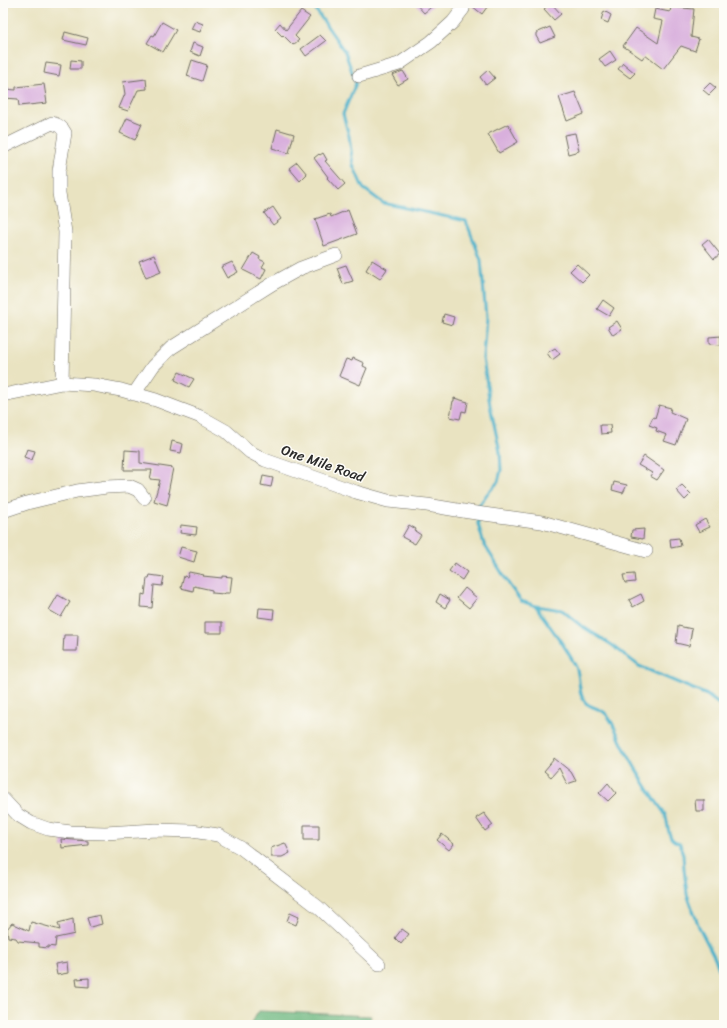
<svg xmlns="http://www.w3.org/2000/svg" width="727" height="1028" font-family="Sriracha,sans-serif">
  <rect width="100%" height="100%" fill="#fdfcf7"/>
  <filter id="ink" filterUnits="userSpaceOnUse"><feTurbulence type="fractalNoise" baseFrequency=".025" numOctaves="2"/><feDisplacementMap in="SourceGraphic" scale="8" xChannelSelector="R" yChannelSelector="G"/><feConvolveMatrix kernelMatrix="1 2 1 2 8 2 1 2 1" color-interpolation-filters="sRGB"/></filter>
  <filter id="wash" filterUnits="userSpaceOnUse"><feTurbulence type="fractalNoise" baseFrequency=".012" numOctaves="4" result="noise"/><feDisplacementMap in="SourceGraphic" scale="16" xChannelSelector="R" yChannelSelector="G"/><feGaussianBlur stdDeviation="0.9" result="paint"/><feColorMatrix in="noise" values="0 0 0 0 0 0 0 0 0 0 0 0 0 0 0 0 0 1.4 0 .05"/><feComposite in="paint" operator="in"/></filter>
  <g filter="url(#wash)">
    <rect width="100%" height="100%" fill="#e9e3c1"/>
    <path fill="#6eb880" stroke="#4c7256" d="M259,1011l112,5 -2,9h-119z"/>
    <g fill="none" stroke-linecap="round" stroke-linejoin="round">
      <path stroke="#4bb1ca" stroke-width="3" d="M311,3l34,49 11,31 -13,31 6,22 4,29 10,23 20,15 83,18 15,39 5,57 -3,41 7,47 10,47 1,18 -3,12 -11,12 -9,13v3
        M478,516v8l6,20 26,42 11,15 15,5 26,4 18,15 32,20 27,21 68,29 17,13
        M536,606c13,21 30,39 40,61 5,11 1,25 9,35 5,6 16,6 21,12 8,9 12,22 17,32 12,22 25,45 40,65 6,7 3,21 9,28 2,2 6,4 8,5l3,11 1,14 3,25 12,33 16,31 8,23 1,9"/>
    </g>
    <g id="blocks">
      <path fill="#d9b0dd" d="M415,3h21l-12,10z
        M472,3h18l-8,11 -10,-8z
        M551,3l10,11 -7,6 -10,-11z
        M671,7l23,2 -3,28 8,2 -4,12 -14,-5 -18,23 -18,-14 -3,4 -19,-13 13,-18 22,15 5,-22 -10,-2 2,-10 15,3z
        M301,11l9,6 -15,19 4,4 -6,5 -10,-10 -1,1 -7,-7 5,-6 6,7z
        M604,11l7,4 -3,8 -7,-3z
        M195,21l8,3 -3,8 -9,-3z
        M162,22l14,8 -13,22 -16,-9 5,-8 2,1z
        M550,27l5,10 -15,6 -4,-7v-3z
        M65,32l23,6 -2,7 -23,-5z
        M320,35l6,6 -20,15 -5,-7z
        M193,43l10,4 -3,9 -10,-4z
        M610,51l6,9 -11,7 -6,-8z
        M71,60l10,1v8h-11z
        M192,60l15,5 -5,16 -15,-5z
        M46,63l15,2 -2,11 -15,-3z
        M623,63l12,10 -5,5 -12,-9z
        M488,70l7,8 -9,7 -6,-8z
        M403,71l5,8 -10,6 -6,-10z
        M146,79l1,10 -9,1 -10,21 -9,-3 6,-14 -2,-12z
        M710,83l6,5 -7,7 -6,-5z
        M44,84l3,19 -28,3 -1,-7 -14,-1 1,-9 11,1v-3z
        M575,92l9,22 -17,7 -8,-24z
        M127,118l15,6 -7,16 -15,-7z
        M508,124l10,18 -19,11 -11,-19z
        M277,129l17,5 -5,19 -17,-5z
        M575,133l4,18 -11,3 -4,-19z
        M323,153l4,7 -2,1 20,23 -7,6 -11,-12 1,-1 -14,-19 5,-4 1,1z
        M297,162l10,12 -7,7 -11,-13z
        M273,207l8,12 -8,6 -9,-12z
        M348,210l9,24 -33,12 -9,-27 15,-5 1,3z
        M708,239l12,15 -6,5 -12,-15z
        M253,253l7,4 -1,2 6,3 -3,5 4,2 -5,10 -18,-9z
        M154,255l7,17 -15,6 -7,-17z
        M372,260l15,9 -7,10 -14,-9z
        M232,262l6,10 -11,6 -6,-11z
        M577,264l12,11 -7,7 -12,-11z
        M346,265l7,16 -10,3 -6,-16z
        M603,300l11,8 -5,8 -12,-7z
        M444,314l10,3 -2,8 -10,-3z
        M617,321l5,8 -9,6 -5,-8z
        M721,336v9l-12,-1v-7z
        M555,348l5,6 -8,6 -5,-7z
        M353,358l11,5 -1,3 4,2 -7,17 -21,-9 7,-17 6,2z
        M179,372l15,7 -5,8 -14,-7z
        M454,398l14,4 -2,10 -4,-1 -2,8 -10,-2 3,-16h1z
        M659,405l12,3 -1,4 16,7 -10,26 -12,-4 3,-6 -11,-4 1,-3 -8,-3 4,-8 2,1z
        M600,425h10l1,8 -10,1z
        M172,441l11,3 -2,9 -11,-2z
        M27,449l8,2 -3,9 -8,-3z
        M125,450l15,1v12l33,5 -5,25h2l-3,12 -13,-4 6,-21 -10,-1 2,-9h-28z
        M644,456l20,14 -7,10 -7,-4 2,-3 -14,-8z
        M263,476l10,2 -2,9 -10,-2z
        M614,482l13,3 -4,8 -11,-3z
        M682,485l9,9 -6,6 -9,-10z
        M705,519l5,8 -11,5 -4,-7z
        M181,525l16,2 -1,8 -16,-2z
        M409,525l7,4 -1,2 6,4 -6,9 -13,-7z
        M644,529l-1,10 -12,-2 1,-7z
        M679,538l2,8 -10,2 -1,-9z
        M181,547l16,4 -3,11 -16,-5z
        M455,563l12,9 -5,8 -13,-9z
        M189,572l15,3 -1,1 19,2v-2l10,1 -2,16h-5l-1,1 -12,-1v-3l-18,-4 -1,5 -12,-3 3,-12 3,1z
        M634,574l1,8 -10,1 -2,-8z
        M150,575l14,2 -2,9 -8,-1 -2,23 -11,-1 1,-13 3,1 2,-17h2z
        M465,588l12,10 -8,10 -12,-10z
        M440,594l10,6 -5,8 -9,-6z
        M641,594l3,7 -11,6 -4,-7z
        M58,595l12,7 -9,15 -12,-7z
        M259,608l15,1 -1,10 -15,-2z
        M205,622h17v11h-17z
        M678,626l14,3 -3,17 -13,-3z
        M64,635h14l-1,16h-14z
        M554,758l17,14 5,9 -9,3 -8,-16 -8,9 -7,-6 10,-12z
        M608,783l8,10 -8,8 -9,-8z
        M695,800h9v11h-8z
        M484,813l9,12 -8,6 -9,-13z
        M304,825h15v15h-15z
        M442,834l12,10 -5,6 -12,-10z
        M61,839l27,2v4l-26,3z
        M285,843l5,10 -8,4h-11v-9z
        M290,913l9,4 -3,8 -9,-4z
        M100,915l2,9 -12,3 -3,-9z
        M73,919l1,15h1l-19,4 -1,9 -7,-1v2l-9,-1v-4l-21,-2 -2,-3 -8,-1 -1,-8 5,-6 17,8 2,-9 29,8 -2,-7z
        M402,929l7,5 -8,10 -6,-6z
        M67,962l1,11 -11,2 -2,-11z
        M89,978v9l-12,-1 -1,-7z"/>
    </g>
  </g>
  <g filter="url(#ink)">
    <use href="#blocks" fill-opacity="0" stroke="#6e6b60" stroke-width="1"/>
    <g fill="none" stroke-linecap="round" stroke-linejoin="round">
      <defs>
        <path id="minor" d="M359,76l40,-12 32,-22 22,-20 10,-13 1,-6
          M3,147l49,-24c7,2 10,4 13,10l-6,38v22l6,39 -3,151
          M134,394l19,-28 18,-18 101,-64 29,-16 35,-13
          M3,395l59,-12 32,2 27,5 35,10 45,17 25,14 24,21 15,8 91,32 32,9 39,4 42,7 73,10 104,29
          M3,511l24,-8 50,-12 30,-4 22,-1 9,4 6,8
          M3,799l15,16 13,8 17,6 23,3 34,1 51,-3 36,1 26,4 23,13 77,59 61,57"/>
      </defs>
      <use href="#minor" stroke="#6e6b60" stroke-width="14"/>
      <use href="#minor" stroke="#fff" stroke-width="13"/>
    </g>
  </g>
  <g text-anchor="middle" stroke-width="3" stroke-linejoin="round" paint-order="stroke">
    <g font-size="14" fill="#2b2b2b" stroke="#fdfcf7">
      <text transform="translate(323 463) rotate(19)" y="5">One Mile Road</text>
    </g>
  </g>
  <rect width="727" height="1028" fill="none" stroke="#fdfcf7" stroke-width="16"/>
</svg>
